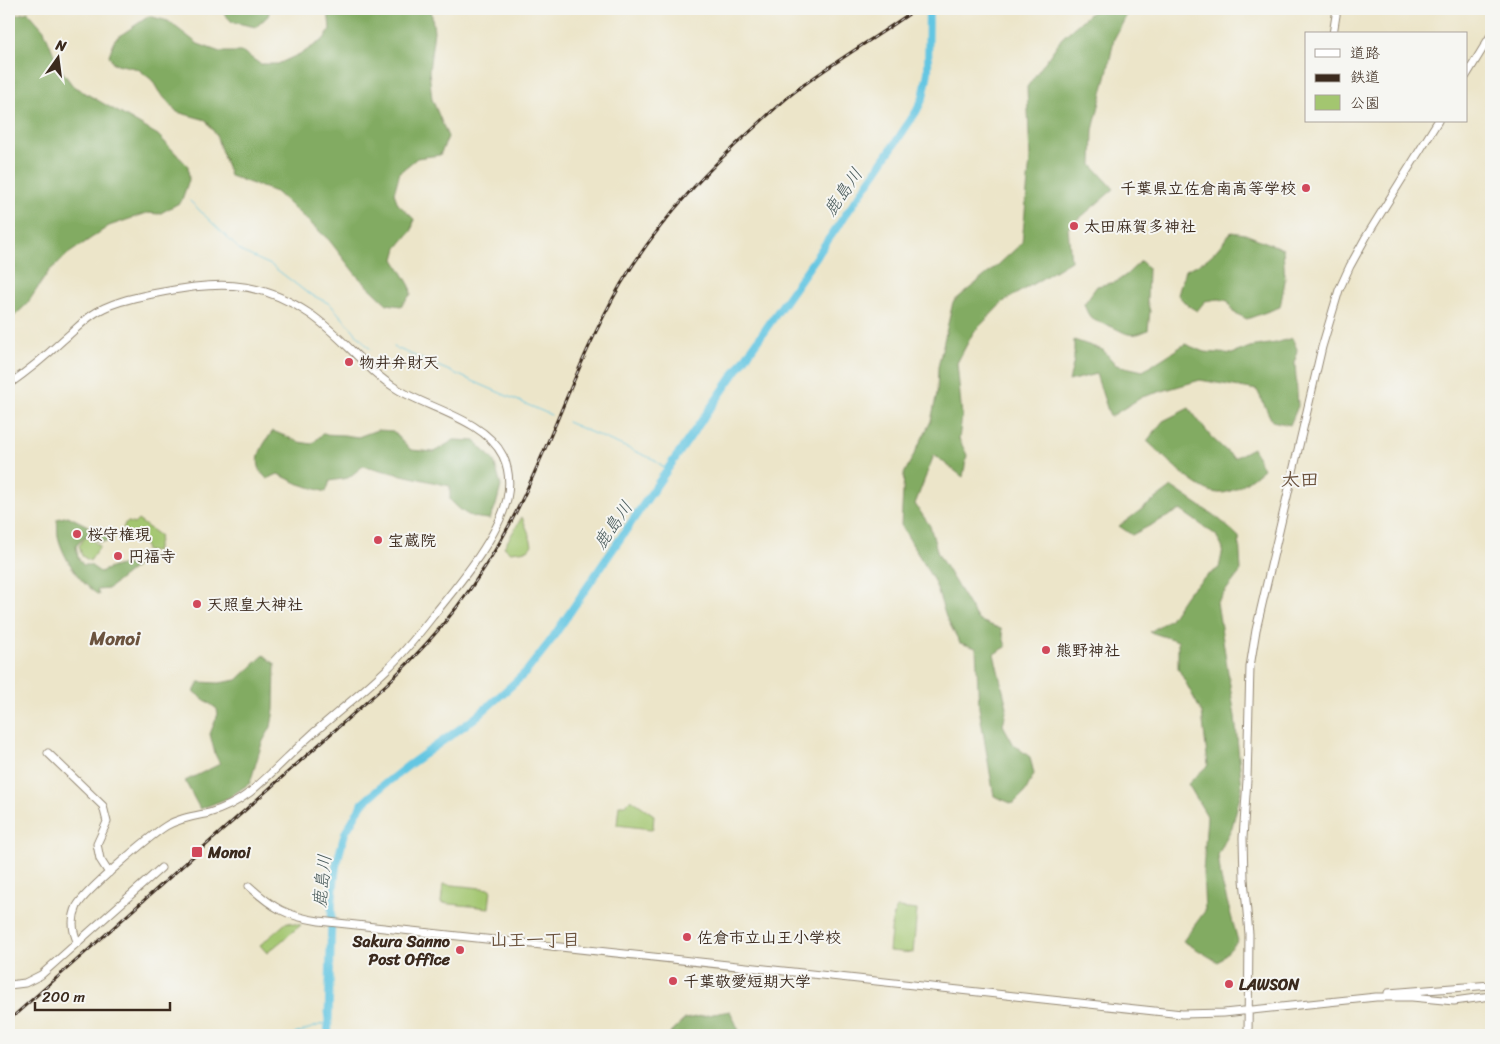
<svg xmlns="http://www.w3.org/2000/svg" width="1500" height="1044" font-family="Sriracha,'Klee One',sans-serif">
  <rect width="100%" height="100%" fill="#f6f6f2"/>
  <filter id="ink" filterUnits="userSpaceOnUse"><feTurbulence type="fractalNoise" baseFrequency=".02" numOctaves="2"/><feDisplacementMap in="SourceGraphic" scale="10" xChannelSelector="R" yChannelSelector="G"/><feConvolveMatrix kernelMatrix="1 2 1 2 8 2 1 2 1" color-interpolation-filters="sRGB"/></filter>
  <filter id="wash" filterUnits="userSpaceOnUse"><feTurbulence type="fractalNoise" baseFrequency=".0096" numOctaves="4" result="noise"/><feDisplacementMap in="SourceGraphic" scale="20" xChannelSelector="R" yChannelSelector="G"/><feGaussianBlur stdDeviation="1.12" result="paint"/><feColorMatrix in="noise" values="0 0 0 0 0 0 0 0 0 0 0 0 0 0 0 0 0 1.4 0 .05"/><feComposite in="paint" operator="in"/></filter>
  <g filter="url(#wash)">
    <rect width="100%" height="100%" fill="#ece5c9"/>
    <path fill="#a3c670" stroke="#6f7847" d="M522,517l7,17 3,11 -4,5 -18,2 -6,-5z
      M138,520l22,16 -4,16 -10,-1c-2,-10 -4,-12 -14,-15l-2,5 -10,-4 5,-14 4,-1 5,2z
      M86,536l14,10 -10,15 -8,-5 -3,-10z
      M631,799l23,16 -1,13 -2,1 -34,-4 2,-20h6z
      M443,884l48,5 -2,19 -48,-5z
      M898,908l19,2 -4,43 -24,-2 3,-30 4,-12z
      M287,922l14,3 -34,28 -7,-8z"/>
    <path fill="#82ab62" stroke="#5e6a40" d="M220,9h50l-2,7 -12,11 -24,-5z
      M328,9h103l3,22 -5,40 3,28 16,38 -8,18 -23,3 -17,14 -6,21 4,11 16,15 -2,11 -15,18 -3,11 16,27 1,8 -10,12 -14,-2 -30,-28 -28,-36 -53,-48 -46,-16 -14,-41 -10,-15 -29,-8 -18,-20 -7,-12 -14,-11 -25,-6 -4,-8 6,-16 34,-23 19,5 30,23 22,8h23l17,12h18l26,-12 20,-13 6,-10z
      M1095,9h35l-16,30 -6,30 -15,61 -1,35 22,24 -46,39 3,33 -68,41 -30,31 -16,30 5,53 -3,23 8,16 -4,22 -29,-22 -19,49 15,22 8,28 40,66 23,9 5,18 -12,7 13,53 -4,18 11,20 16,12 4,17 -9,18 -12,12 -19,-8 -15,-88 -3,-60 -16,-5 -14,-26 -11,-34 -34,-58 3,-51 27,-53 6,-28 1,-26 15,-65 45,-37 24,-22 8,-83 -3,-73 35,-49z
      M28,12l16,18 15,37 14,19 85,49 30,31 1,14 -8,22 -22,12 -12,-1 -38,13 -41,28 -19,17 -22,33 -18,17v-304z
      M1231,232l14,2 38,15 2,32 -5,26 -33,12 -14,-7 -5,-11 -9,-2 -14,2 -8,10 -10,-6 -9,-10 7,-25c25,-9 30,-18 46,-38z
      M1141,261l7,7 -1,33 3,10 -2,19c-19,9 -21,3 -38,-4 -16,-6 -20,-4 -26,-22l13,-18 19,-4 10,-7z
      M1292,338l5,11 -2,14 3,43 -8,19 -18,-4 -15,-31 -57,-10 -58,17 -32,20 -14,-43 -27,7 5,-21v-20l29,10 13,15 27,6 42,-27 19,8 28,2 18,-7 26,-4z
      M1189,408l22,29 23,21 19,-10 10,21c-11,9 -29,25 -44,24 -21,0 -56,-38 -72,-52l16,-20z
      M377,430l16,1 18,19 23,2 20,-12 21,1 19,20 7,25 -5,19 -6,14c-21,-1 -26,-5 -40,-19v-14l-87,-20 -15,12 -18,3 -4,11 -27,-8 -21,-10 -11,5c-17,-16 -6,-32 6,-48l26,11 13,2 10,-10 22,1 14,2z
      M1172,487l47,32 20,18 2,34 -24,31 18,115 7,71 -10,39 -14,28 3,24 17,62 -20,21 -35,-21 22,-30 -2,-39 4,-56 -19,-32 20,-19 -6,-52 -24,-45v-27l-28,-9 20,-13 18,-27 19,-16 12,-8 4,-19 -7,-14 -36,-25 -48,25 -13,-9z
      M68,516l28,14 18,6 -2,5 -12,1 -14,-7 -10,11 2,11 5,8h7l10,7c13,-5 23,-10 37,-6l-29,23 -11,1 2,5c-18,-10 -37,-39 -41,-59 -1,-5 0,-11 -1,-17z
      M264,655l11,9 -1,46 -3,17 -9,16 -12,40 -22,15 -28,11 -15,-28 35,-17 -5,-10 -5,-20 8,-20 -1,-5 -23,-17 5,-10 20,1 18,-3z
      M730,1011l11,24h-71v-2l15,-14z"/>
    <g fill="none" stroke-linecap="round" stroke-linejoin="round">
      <path stroke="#64c6e2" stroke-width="1" d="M190,201l52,51 29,13 35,27 24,12 41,46
        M394,347l157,68
        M567,422l86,37 14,11
        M292,1035l36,-13"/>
      <path stroke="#64c6e2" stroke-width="8" d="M328,1035l4,-133 4,-36 9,-33 9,-15 8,-14 18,-16 29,-23 66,-47 36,-32 15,-14 23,-29 118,-173 210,-300 39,-58 7,-14 5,-26 1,-63"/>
    </g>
  </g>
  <g filter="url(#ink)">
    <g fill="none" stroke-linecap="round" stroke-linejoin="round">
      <defs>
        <path id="minor" d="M1333,34l4,-25
          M1466,76l25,-41
          M9,384c19,-13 37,-28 54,-44 10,-8 19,-18 29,-25 17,-12 40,-17 60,-21 61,-12 104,-17 158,20 32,22 55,55 87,75 33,20 88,31 106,67 6,13 7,29 4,43 -9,39 -50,87 -75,118 -14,18 -29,37 -46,53 -24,23 -51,44 -77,67 -20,18 -39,39 -60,56 -12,9 -26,16 -40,20 -14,3 -30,5 -43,13 -16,10 -81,65 -89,80 -6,13 -5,25 1,37
          M48,753l55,53 4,16 -10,22 3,15 9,14
          M249,886c24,22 37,30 70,35l863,93 42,-1 152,-16h36l42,4 37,-5
          M9,985l16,-2 16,-8 120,-107
          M1388,993l103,-8
          M1248,1035l1,-101 -5,-55 -1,-41 4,-58 3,-113 6,-37 66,-283 17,-57 11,-24 16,-29 72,-116"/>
      </defs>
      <use href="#minor" stroke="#948874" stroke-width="9"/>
      <use href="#minor" stroke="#fff" stroke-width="7"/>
      <defs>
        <path id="rail" d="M9,1020l87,-77 293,-261c52,-50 88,-96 122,-160 40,-77 66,-162 110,-238 36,-60 81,-110 133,-156 14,-13 28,-27 43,-38 38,-29 80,-53 119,-81"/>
      </defs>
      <use href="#rail" stroke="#3b2a1e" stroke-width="3"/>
      <use href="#rail" stroke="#f6f6f2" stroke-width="1" stroke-dasharray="4" stroke-linecap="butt"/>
    </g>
  </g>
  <g fill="#d1495b" stroke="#f6f6f2" stroke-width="2">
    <circle cx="1306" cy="188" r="5"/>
    <circle cx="1074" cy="226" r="5"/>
    <circle cx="349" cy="362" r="5"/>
    <circle cx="77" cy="534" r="5"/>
    <circle cx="378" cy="540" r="5"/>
    <circle cx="118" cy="556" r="5"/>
    <circle cx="197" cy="604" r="5"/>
    <circle cx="1046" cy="650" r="5"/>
    <rect x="191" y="846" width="12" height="12" rx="2.5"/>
    <circle cx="687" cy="937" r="5"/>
    <circle cx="460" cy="950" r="5"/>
    <circle cx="673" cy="981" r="5"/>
    <circle cx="1229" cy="984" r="5"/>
  </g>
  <g text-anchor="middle" stroke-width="4" stroke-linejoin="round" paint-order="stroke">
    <g font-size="16" font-weight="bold" fill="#3b2a1e" stroke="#f6f6f2" text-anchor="start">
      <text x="1296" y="194" text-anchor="end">千葉県立佐倉南高等学校</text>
      <text x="1084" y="232">太田麻賀多神社</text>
      <text x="359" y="368">物井弁財天</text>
      <text x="87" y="540">桜守権現</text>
      <text x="388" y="546">宝蔵院</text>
      <text x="128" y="562">円福寺</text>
      <text x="207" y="610">天照皇大神社</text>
      <text x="1056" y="656">熊野神社</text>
      <text x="208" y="858">Monoi</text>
      <text x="697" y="943">佐倉市立山王小学校</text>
      <text x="450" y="947" text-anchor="end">Sakura Sanno<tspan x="450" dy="18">Post Office</tspan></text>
      <text x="683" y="987">千葉敬愛短期大学</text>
      <text x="1239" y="990">LAWSON</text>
    </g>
    <g font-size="18" font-style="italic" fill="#475959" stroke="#f6f6f2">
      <text transform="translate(843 192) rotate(-55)" y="6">鹿島川</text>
      <text transform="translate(613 525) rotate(-55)" y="6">鹿島川</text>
      <text transform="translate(322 881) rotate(-84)" y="6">鹿島川</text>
    </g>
    <g font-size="18" font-weight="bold" fill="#6b533e" stroke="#f6f6f2">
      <text x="535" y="946">山王一丁目</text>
    </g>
    <g font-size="19" font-weight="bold" fill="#6b533e" stroke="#f6f6f2">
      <text x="1300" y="486">太田</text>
      <text x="115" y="645">Monoi</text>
    </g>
  </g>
  <rect width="1500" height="1044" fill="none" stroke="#f6f6f2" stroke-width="30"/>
  <rect x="1305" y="32" width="162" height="90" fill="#f6f6f2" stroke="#aba49d"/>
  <rect x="1315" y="49" width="25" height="8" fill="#ffffff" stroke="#aba49d"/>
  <text x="1350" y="58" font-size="15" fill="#3b2a1e">道路</text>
  <rect x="1315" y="74" width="25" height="8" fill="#3b2a1e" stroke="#aba49d"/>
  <text x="1350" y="82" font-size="15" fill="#3b2a1e">鉄道</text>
  <rect x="1315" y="95" width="25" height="15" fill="#a3c670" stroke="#aba49d"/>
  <text x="1350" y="108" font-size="15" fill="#3b2a1e">公園</text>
  <g transform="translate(58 58) rotate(14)" stroke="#f6f6f2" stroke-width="4" paint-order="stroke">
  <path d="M0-4L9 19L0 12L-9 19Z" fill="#3b2a1e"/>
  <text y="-8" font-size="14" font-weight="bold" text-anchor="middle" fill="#3b2a1e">N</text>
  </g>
  <path d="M35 1002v8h135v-8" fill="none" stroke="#3b2a1e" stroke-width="2.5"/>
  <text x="42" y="1002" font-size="15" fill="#3b2a1e" stroke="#f6f6f2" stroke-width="4" paint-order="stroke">200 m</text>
</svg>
